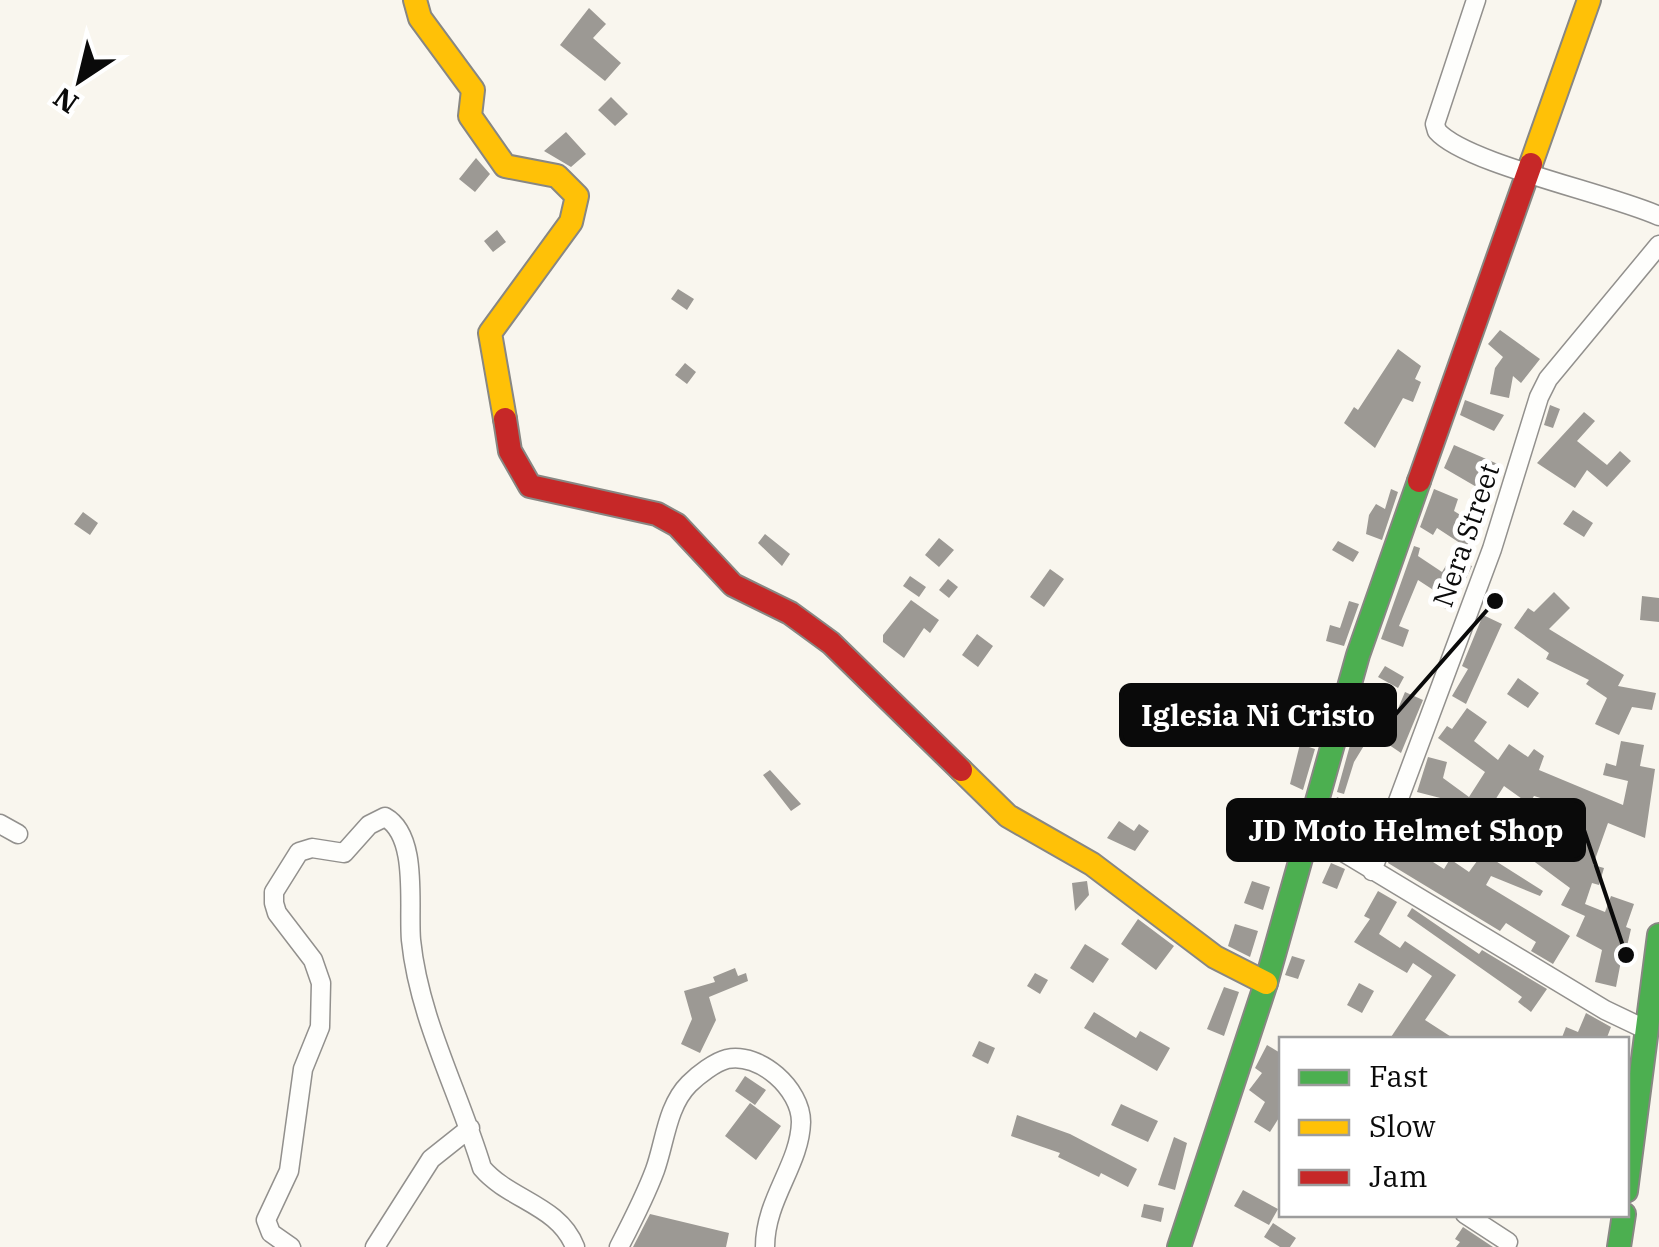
<svg xmlns="http://www.w3.org/2000/svg" width="1659" height="1247" font-family="'IBM Plex Serif',serif">
  <rect width="100%" height="100%" fill="#f9f6ee"/>
  <path fill="#9c9994" d="M589,8l17,16 -13,14 28,25 -16,18 -45,-36z
    M611,97l17,17 -13,12 -17,-16z
    M566,132l20,22 -15,13 -27,-16z
    M476,158l14,16 -15,18 -16,-13z
    M497,230l9,12 -13,10 -9,-11z
    M678,289l16,10 -7,11 -16,-11z
    M1500,330l40,29 -19,24 -8,-7 -4,22 -19,-4 5,-26 8,-11 -15,-13z
    M1398,349l23,17 -6,13 6,3 -8,20 -10,-4 -28,50 -31,-25 10,-16 4,3z
    M685,363l11,9 -9,12 -12,-9z
    M1465,400l39,15 -10,16 -34,-16z
    M1550,405l10,4 -7,19 -9,-3z
    M1584,412l11,9 -18,20 30,24 13,-14 11,10 -24,26 -20,-17 -12,18 -38,-25z
    M1454,445l46,20 -5,13 -9,-4 -6,15 -36,-21z
    M1391,489l7,3 -16,48 -16,-6 3,-19 7,-11 9,5z
    M1434,489l24,10 -4,12 24,15 -12,21 -29,-19 -4,7 -13,-8z
    M1573,510l20,13 -9,14 -21,-13z
    M83,512l15,11 -8,12 -16,-11z
    M765,534l25,20 -8,12 -24,-23z
    M939,538l15,12 -15,17 -14,-12z
    M1338,541l21,11 -6,10 -21,-12z
    M1414,546l6,2 -2,8 24,16 8,-13 22,7 -22,46 -14,-10 5,-7 -23,-15 -19,46 10,4 -6,17 -22,-8z
    M1050,569l14,10 -20,28 -14,-10z
    M910,576l16,11 -7,10 -16,-11z
    M948,579l10,8 -9,11 -10,-8z
    M1554,592l16,16 -21,21 75,46 -6,11 38,7 -4,17 -20,-3 -13,28 -24,-11 12,-26 -21,-14 3,-4 -43,-21 3,-6 -35,-25 14,-20 6,4z
    M1642,596l17,2v24l-19,-2z
    M911,600l28,20 -9,13 -6,-5 -20,30 -21,-16v-7z
    M1349,601l10,3 -15,42 -18,-5 4,-16 10,3z
    M1483,615l19,9 -36,80 -14,-8 16,-27 -6,-3z
    M977,634l16,12 -15,21 -16,-12z
    M1385,666l19,11 -6,11 -20,-11z
    M1518,678l21,15 -11,15 -21,-14z
    M1405,692l18,8 -22,53 -31,-21 11,-16 11,7z
    M1467,708l20,14 -13,19 24,19 11,-16 19,13 6,-8 10,7 -5,14 84,35 5,-24 -25,-6 3,-12 10,3 5,-25 23,4 -4,21 15,3 -10,69 -37,-15 -15,42 11,3 -5,17 -7,-2 -7,21 20,8 6,-16 23,8 -8,23 5,2 -4,17 8,4 -6,15 -8,-4 -5,26 -21,-5 7,-32 -26,-14 9,-20 -24,-11 9,-17 -73,-54 19,-26 34,25 10,-29 -26,-8 -5,8 -25,-18 -28,44 -11,-7 6,-9 -19,-13 -35,-9 11,-35 19,5 -4,16 26,19 16,-25 -47,-34 9,-12 5,3z
    M1352,738l13,6 -11,18 -10,32 -7,-2z
    M1300,744l15,5 -12,41 -13,-6z
    M770,770l31,34 -10,7 -28,-36z
    M1337,797l27,13 -14,29 -23,-12z
    M1119,821l15,10 5,-7 10,7 -14,20 -28,-13z
    M1397,839l47,30 6,-10 19,13 14,-19 60,38 -3,5 -49,-20 -5,9 84,51 -17,28 -22,-13 5,-9 -30,-19 -6,8 -112,-68z
    M1331,863l14,6 -8,20 -15,-6z
    M1087,881l2,14 -14,16 -3,-28z
    M1252,881l18,6 -7,23 -19,-7z
    M1378,891l19,11 -18,32 21,14 5,-7 51,34 -31,45 31,20h-67l43,-64 -19,-13 -6,10 -53,-31 16,-23 -6,-3z
    M1412,908l67,46 3,-4 65,39 -16,23 -13,-10 4,-5 -115,-81z
    M1138,919l36,27 -18,24 -35,-26z
    M1235,924l23,7 -8,26 -22,-11z
    M1085,944l24,15 -16,24 -23,-15z
    M1292,956l13,4 -7,19 -13,-4z
    M735,968l3,8 8,-3 2,8 -39,16 7,23 -16,33 -19,-9 11,-25 -8,-28 31,-9 -2,-5z
    M1035,973l13,7 -8,14 -13,-8z
    M1359,983l15,8 -12,22 -15,-8z
    M1224,987l15,5 -15,44 -17,-7z
    M1094,1012l42,26 4,-7 30,17 -13,23 -73,-43z
    M1586,1013l25,14 -5,13h-45l5,-13 12,5z
    M979,1041l16,7 -7,16 -16,-8z
    M1267,1045l15,9v59l-12,19 -16,-10 11,-20 -16,-12 13,-17 -7,-5z
    M745,1076l21,14 -11,15 -20,-14z
    M750,1103l31,23 -25,34 -31,-24z
    M1121,1104l37,17 -10,21 -37,-17z
    M1017,1115l53,19 67,35 -9,18 -27,-14 -2,4 -41,-20 2,-4 -49,-17z
    M1174,1137l13,6 -12,47 -17,-5z
    M1243,1190l35,19 -9,16 -35,-19z
    M1144,1204l20,4 -3,14 -20,-5z
    M650,1214l79,19 -3,14h-93z
    M1273,1223l23,15 -6,9h-10l-16,-10z
    M1463,1227l30,20h-37l4,-5 -5,-3z"/>
  <g fill="none" stroke-linecap="round" stroke-linejoin="round">
    <defs>
      <path id="street" d="M1476,0l-41,124 2,7c29,33 171,62 222,85
        M0,824l18,10
        M1310,832l295,178 42,20
        M1372,871l120,-322 47,-152 9,-18 111,-134
        M1465,1214l43,28
        M291,1247l-20,-14 -5,-13 23,-49 14,-102 17,-42 1,-44 -8,-23 -36,-47 -3,-10v-11l25,-40 13,-4 32,5 25,-28 16,-8c34,19 23,88 26,123 8,79 48,152 71,228 27,32 77,37 93,79
        M375,1247l56,-88 39,-31
        M619,1247c13,-25 26,-50 36,-77 10,-28 12,-64 34,-86 9,-9 26,-22 38,-25 33,-7 74,30 74,63 -1,43 -36,77 -36,125"/>
      <path id="fast" d="M1626,1191l33,-256
        M1179,1247l87,-264 92,-328 61,-174
        M1619,1247l5,-33"/>
      <path id="slow" d="M415,0l5,18 53,72 -3,26 35,50 52,10 20,20 -6,26 -81,111 15,86
        M1531,164l58,-164
        M961,770l47,46 84,48 123,93 51,26"/>
      <path id="jam" d="M505,419l5,32 20,35 127,28 20,11 56,60 57,28 41,30 130,127
        M1419,481l112,-317"/>
    </defs>
    <use href="#street" stroke="#92908d" stroke-width="21"/>
    <use href="#fast" stroke="#888783" stroke-width="26"/>
    <use href="#slow" stroke="#888783" stroke-width="26"/>
    <use href="#jam" stroke="#888783" stroke-width="26"/>
    <use href="#street" stroke="#fefefc" stroke-width="18"/>
    <use href="#fast" stroke="#4caf50" stroke-width="22"/>
    <use href="#slow" stroke="#ffc107" stroke-width="22"/>
    <use href="#jam" stroke="#c62828" stroke-width="22"/>
  </g>
  <g text-anchor="middle" stroke-width="10" stroke-linejoin="round" paint-order="stroke">
    <g font-size="28" fill="#0a0a0a" stroke="#fff">
      <text transform="translate(1466 535) rotate(-71)" y="10">Nera Street</text>
    </g>
  </g>
  <path fill="none" stroke="#0a0a0a" stroke-width="4" d="M1495 601L1395 715M1626 955L1584 830"/>
  <g fill="#0a0a0a" stroke="#fff" stroke-width="4">
    <circle cx="1495" cy="601" r="10"/>
    <circle cx="1626" cy="955" r="10"/>
  </g>
  <g fill="#0a0a0a" stroke="#0a0a0a" stroke-width="4">
    <rect x="1121" y="685" width="274" height="60" rx="10"/>
    <rect x="1228" y="800" width="356" height="60" rx="10"/>
  </g>
  <g font-size="30" text-anchor="middle" font-weight="bold" fill="#fff">
    <text x="1258" y="726">Iglesia Ni Cristo</text>
    <text x="1406" y="841">JD Moto Helmet Shop</text>
  </g>
  <rect x="1279" y="1037" width="350" height="180" fill="#ffffff" stroke="#9d9d9d" stroke-width="2.5"/>
  <rect x="1299" y="1070" width="50" height="15" fill="#4caf50" stroke="#9d9d9d" stroke-width="2.5"/>
  <text x="1369" y="1087" font-size="30" fill="#0a0a0a">Fast</text>
  <rect x="1299" y="1120" width="50" height="15" fill="#ffc107" stroke="#9d9d9d" stroke-width="2.5"/>
  <text x="1369" y="1137" font-size="30" fill="#0a0a0a">Slow</text>
  <rect x="1299" y="1170" width="50" height="15" fill="#c62828" stroke="#9d9d9d" stroke-width="2.5"/>
  <text x="1369" y="1187" font-size="30" fill="#0a0a0a">Jam</text>
  <g transform="translate(80 80) rotate(215)" stroke="#ffffff" stroke-width="8" paint-order="stroke">
  <path d="M0-8L18 38L0 25L-18 38Z" fill="#0a0a0a"/>
  <text y="-15" font-size="28" font-weight="bold" text-anchor="middle" fill="#0a0a0a">N</text>
  </g>
</svg>
